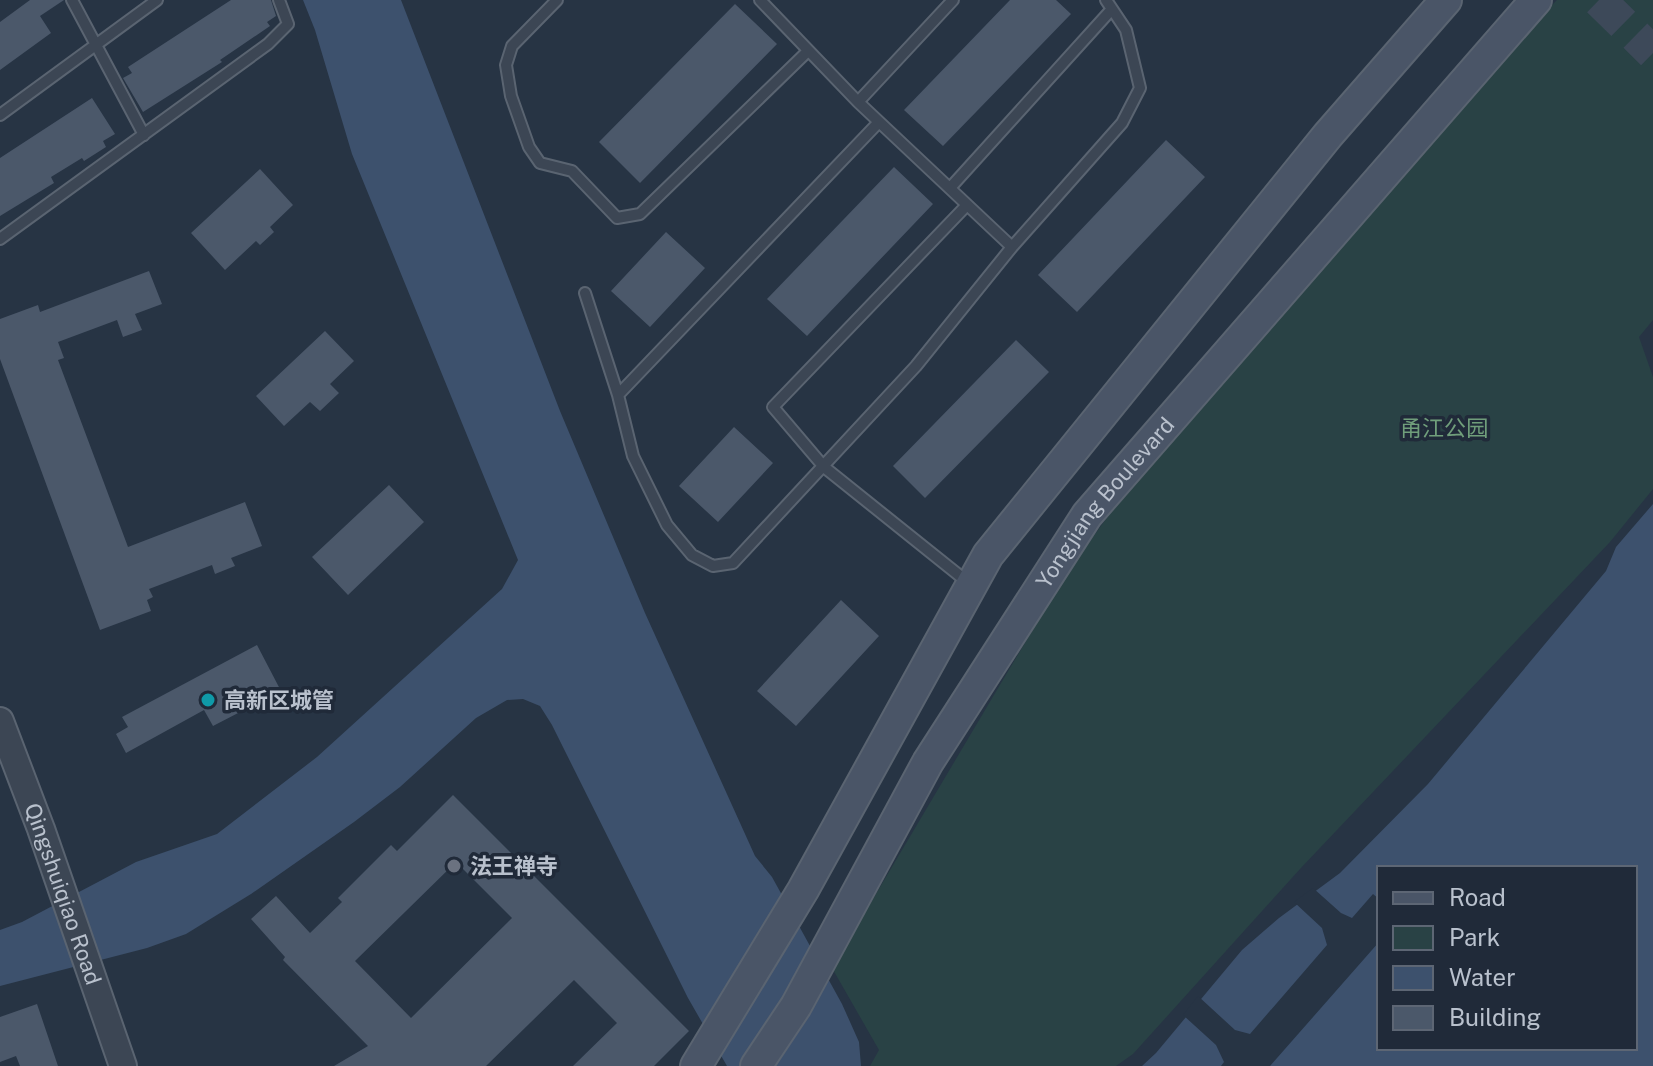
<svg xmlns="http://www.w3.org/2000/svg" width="1653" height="1066" font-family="'Public Sans','Noto Sans SC',sans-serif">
  <rect width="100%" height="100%" fill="#273444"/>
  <path fill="#294245" d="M1557,0h96v320l-14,17 14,40v112l-43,53 -310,327 -167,185 -17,12h-246l9,-16 -47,-82 232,-391 60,-83 364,-423z"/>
  <path fill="#3d516d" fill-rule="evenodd" d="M303,0h98l159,411 85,202 110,243 17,21 70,127 17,38 2,24h-134l-39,-68 -136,-273 -12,-19 -17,-7 -16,1 -31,18 -76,69 -46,35 -103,72 -65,40 -39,14 -147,38v-56l22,-8 114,-60 81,-28 100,-77 185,-168 16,-29 -166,-406 -37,-124z
    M1653,504v562h-511l14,-13 86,-103 37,-32 61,-45 88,-89 178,-213 10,-24zM1379,868h256v180h-256z"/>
  <path fill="#273444" d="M1313,888l28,25 11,5 21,-24 6,5v43l-109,124h-49l3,-4 -8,-17 -33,-30 15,-19 37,34 15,4 77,-89 -5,-17 -28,-26z"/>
  <path fill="#4b586a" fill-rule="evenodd" d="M30,0h34l-24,16 11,17 -51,37v-48z
    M231,0h40l5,16 -9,6 3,4 -50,34 2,2 -79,50 -20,-34 9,-5 -4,-6z
    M1010,0h46l15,14 -128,132 -39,-36z
    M735,4l42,40 -137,139 -41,-41z
    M92,98l23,36 -12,7 3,6 -22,14 -2,-3 -31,19 3,6 -54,33v-58z
    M1166,140l39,37 -128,135 -39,-37z
    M894,167l39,37 -126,132 -40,-37z
    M260,169l33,36 -23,22 4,5 -14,13 -4,-4 -31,29 -34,-37z
    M666,232l39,36 -55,59 -39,-36z
    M149,271l13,33 -27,10 7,16 -19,7 -6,-17 -59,22 6,16 -6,2 70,187 117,-45 17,44 -31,12 4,8 -20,8 -3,-9 -63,24 4,8 -6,3 4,11 -51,19 -100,-271v-40l38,-14 2,7z
    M325,331l29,30 -24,23 9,9 -19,18 -10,-9 -26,24 -28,-30z
    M1016,340l33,32 -124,126 -32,-32z
    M734,427l39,36 -55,59 -39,-36z
    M389,485l35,37 -76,73 -36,-38z
    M841,600l38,36 -83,90 -39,-35z
    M257,645l24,46 -68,35 -9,-16 -78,43 -10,-19 12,-7 -6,-10z
    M453,795l236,236 -35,35h-81l44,-43 -43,-43 -88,86h-152l34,-20 -85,-86 2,-3 -34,-38 25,-23 34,37 32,-31 -4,-4 53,-53 6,6zM456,862l56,56 -101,100 -56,-57z
    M37,1004l21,62h-38l-4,-10 -16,6v-45z"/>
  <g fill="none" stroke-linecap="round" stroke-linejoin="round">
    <path stroke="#3d4959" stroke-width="34" stroke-dasharray="34 17" stroke-linecap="butt" d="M1599,0l54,53"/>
    <defs>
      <path id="service" d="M72,0l72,135
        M557,0l-45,46 -6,19 5,31 18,51 11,16 32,8 45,47 23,-4 168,-163
        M760,0l98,102 154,145
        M858,102l95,-102
        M0,115l157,-115
        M950,188l162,-179
        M967,205l-194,202 51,60 146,117
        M0,239l268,-195 20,-20 -9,-24
        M585,293l33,102 15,61 34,69 25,30 21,11 20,-3 183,-197 96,-119 110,-124 18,-35 -14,-58 -20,-30
        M618,395l261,-273"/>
      <g id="tertiary">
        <path id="s1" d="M0,721l41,108 82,237"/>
      </g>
      <g id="secondary">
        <path d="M696,1066l107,-176 185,-335 340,-420 118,-135"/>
        <path id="s2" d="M756,1066l40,-60 132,-244 159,-247 449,-515"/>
      </g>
    </defs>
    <use href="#service" stroke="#5a6471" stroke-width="14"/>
    <use href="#tertiary" stroke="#5a6471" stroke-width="30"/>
    <use href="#secondary" stroke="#5a6471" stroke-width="34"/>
    <use href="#service" stroke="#3c4654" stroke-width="10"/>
    <use href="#tertiary" stroke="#3c4654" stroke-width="26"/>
    <use href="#secondary" stroke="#4a5567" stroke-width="30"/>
  </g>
  <circle fill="#0f9aa8" stroke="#202a39" stroke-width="3" cx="208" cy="700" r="8"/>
  <circle fill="#6b7280" stroke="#202a39" stroke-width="3" cx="454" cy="866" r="8"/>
  <g text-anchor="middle" stroke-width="7" stroke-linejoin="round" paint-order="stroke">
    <g font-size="22" fill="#709e7b" stroke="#202a39">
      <text x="1444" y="436">甬江公园</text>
    </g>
    <g font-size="22" fill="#b9c1cd" stroke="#202a39">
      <text dy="8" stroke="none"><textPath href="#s2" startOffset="664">Yongjiang Boulevard</textPath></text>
      <text dy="8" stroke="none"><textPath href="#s1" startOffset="184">Qingshuiqiao Road</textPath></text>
    </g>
    <g font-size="22" font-weight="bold" fill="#b9c1cd" stroke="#202a39" text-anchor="start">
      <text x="224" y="708">高新区城管</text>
      <text x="470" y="874">法王禅寺</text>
    </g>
  </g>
  <rect x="1377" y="866" width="260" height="184" fill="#202a39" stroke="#5d6674" stroke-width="2"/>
  <rect x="1393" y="892" width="40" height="12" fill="#4a5567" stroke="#5d6674" stroke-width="2"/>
  <text x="1449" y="906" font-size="24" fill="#b9c1cd">Road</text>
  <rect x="1393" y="926" width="40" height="24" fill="#294245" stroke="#5d6674" stroke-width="2"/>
  <text x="1449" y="946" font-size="24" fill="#b9c1cd">Park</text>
  <rect x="1393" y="966" width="40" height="24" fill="#3d516d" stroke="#5d6674" stroke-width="2"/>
  <text x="1449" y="986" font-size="24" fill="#b9c1cd">Water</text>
  <rect x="1393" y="1006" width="40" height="24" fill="#4b586a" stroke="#5d6674" stroke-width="2"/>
  <text x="1449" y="1026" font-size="24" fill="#b9c1cd">Building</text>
</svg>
